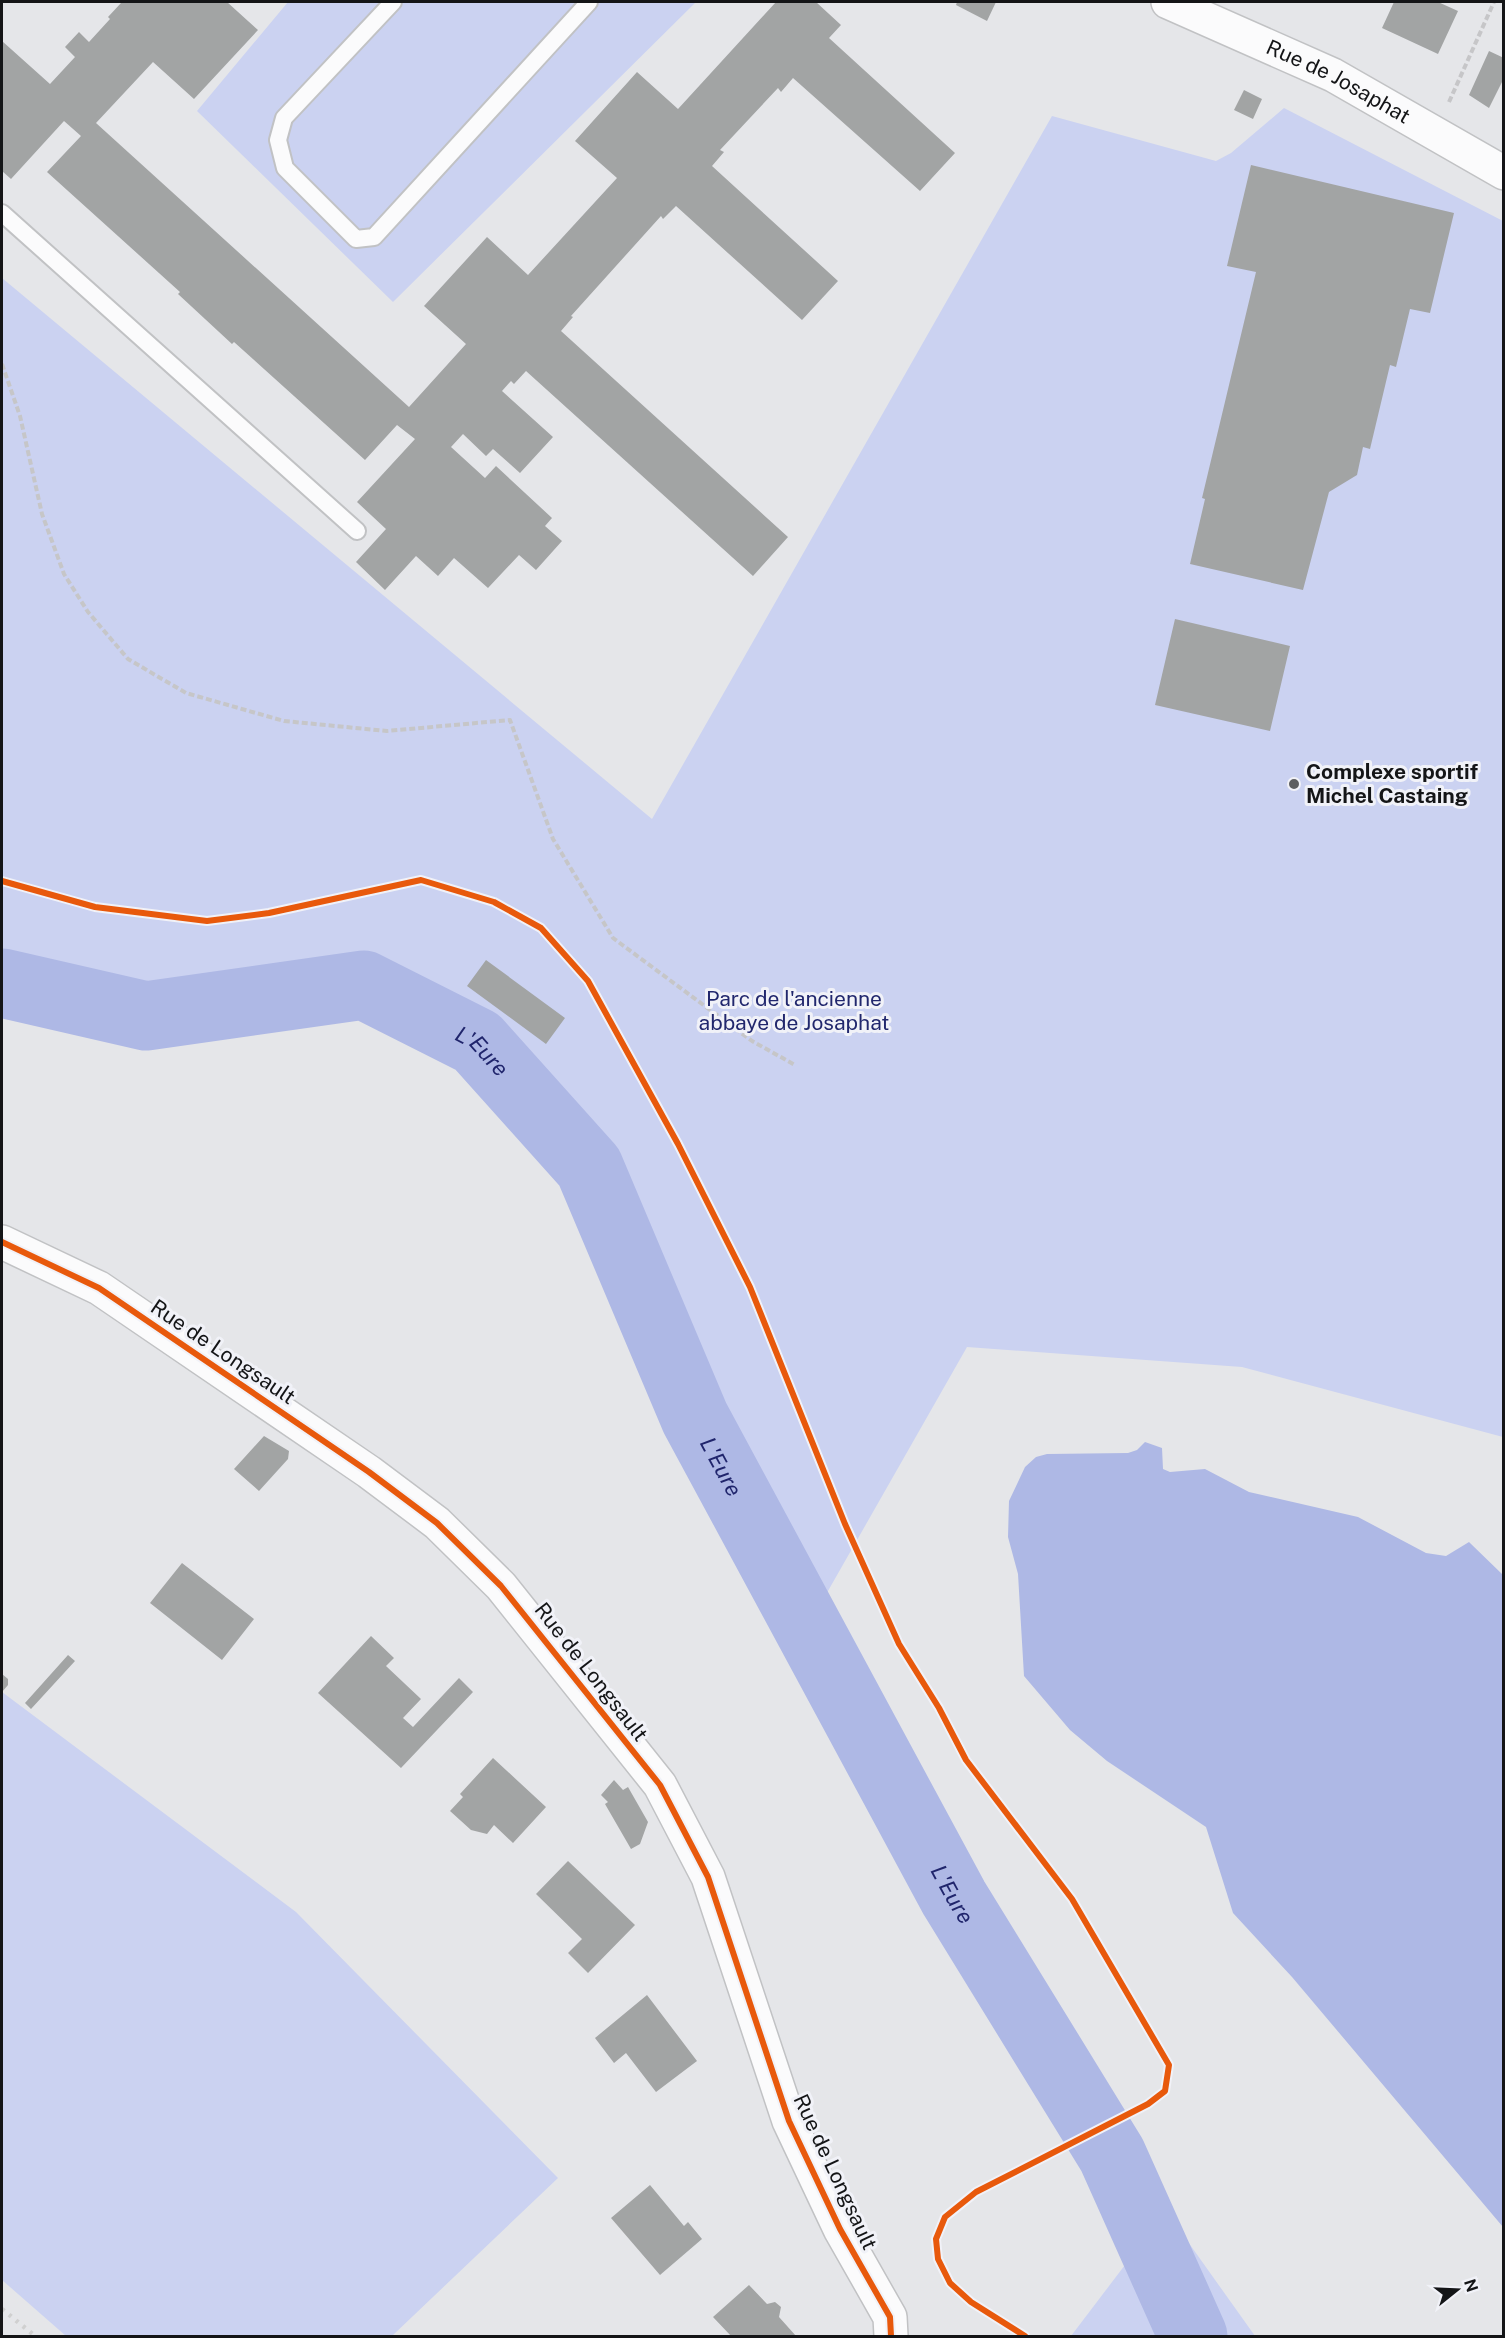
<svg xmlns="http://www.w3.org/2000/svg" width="1505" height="2338" font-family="'Public Sans',sans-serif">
  <rect width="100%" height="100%" fill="#e5e6e9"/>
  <path fill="#cbd2f1" d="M288,2h408l-303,300 -196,-191z
    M1284,108l219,113v1216l-261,-70 -275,-20 -147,258 -108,-203 -105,-244 -121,-129 -113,-65 -213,22 -158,-34v-674l650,541 400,-703 164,45 15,-8z
    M2,1692l294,220 262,266 -166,158h-326l-64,-56z
    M1166,2211l89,125h-184z"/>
  <path fill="#aeb8e5" d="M1145,1442l17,6 1,21 7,3 35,-3 44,23 109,25 68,36 20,3 23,-14 34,33v652l-211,-250 -59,-64 -27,-86 -99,-66 -37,-31 -46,-54 -6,-102 -10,-37 1,-36 16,-34 11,-10 11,-3 81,-1 9,-3z"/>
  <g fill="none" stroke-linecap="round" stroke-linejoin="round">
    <path stroke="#aeb8e5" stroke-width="69" id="s1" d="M2,983l144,33 218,-31 113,57 112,125 106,251 259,480 158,257 81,181"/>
  </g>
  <path fill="#a2a4a4" d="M119,2h108l31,28 -64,69 -41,-37 -57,61 313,284 57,-63 -42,-38 63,-69 41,38 89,-97 -42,-37 62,-69 41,37 98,-107h40l25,23 -12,13 126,115 -35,38 -127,-113 -12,14 -3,-4 -58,62 4,2 -12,14 126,115 -36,39 -126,-114 -13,13 -2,-3 -90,100 2,1 -12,14 227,206 -35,39 -227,-205 -12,13 -3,-3 -9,10 51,46 -33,36 -27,-24 -7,7 -23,-22 -12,13 34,31 11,-12 56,52 -7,8 17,15 -26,29 -17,-15 -31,33 -34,-30 -16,18 -22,-20 -31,34 -29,-28 30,-33 -29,-27 58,-63 -18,-14 -32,35 -131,-118 -2,2 -54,-50 2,-2 -133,-120 34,-36 -17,-15 -53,58 -9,-8v-130l48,43 25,-27 -10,-10 14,-15 10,10 21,-23 -2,-2 13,-14z
    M957,2h39l-9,19 -31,-16z
    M1394,2h44l20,9 -20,43 -56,-26z
    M1489,51l15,7v20l-15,30 -20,-13z
    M1244,90l18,9 -9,20 -19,-9z
    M1251,165l203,48 -24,100 -20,-4 -14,58 -6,-2 -20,84 -7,-2 -6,28 -28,17 -26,98 -113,-26 15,-65 -3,-1 54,-226 -29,-6z
    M1175,619l115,27 -20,85 -115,-26z
    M486,960l79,58 -19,26 -79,-58z
    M264,1436l25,15 -1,8 -29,32 -25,-22z
    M182,1563l72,56 -32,41 -72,-57z
    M371,1636l23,22 -8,8 35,33 -18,19 10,9 46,-49 14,14 -72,76 -83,-75z
    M68,1655l7,6 -44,48 -6,-6z
    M2,1674l6,5v6l-6,7z
    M493,1758l53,49 -33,36 -19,-18 -7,9 -16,-4 -21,-19 13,-14 -3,-3z
    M614,1780l9,10 5,-3 20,35 -8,22 -9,5 -26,-45 3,-2 -7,-7z
    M568,1861l67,64 -47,48 -20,-20 14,-14 -46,-45z
    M647,1995l50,66 -41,31 -30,-39 -12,10 -19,-25z
    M650,2185l34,41 4,-4 14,17 -42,36 -49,-57z
    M749,2285l18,19 8,-2 6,5 -2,10 17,19h-65l-18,-19z"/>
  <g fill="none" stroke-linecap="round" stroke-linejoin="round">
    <defs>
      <path id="lane" d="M393,2l-109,116 -6,22 7,28 71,71 18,-2 215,-235
        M2,213l355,318"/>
      <g id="secondary">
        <path id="s2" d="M1168,2l165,73 171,98"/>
        <path d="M2,1242l97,46 270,184 68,51 64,63 159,199 48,92 81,244 51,108 50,88 1,19"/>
      </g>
    </defs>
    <use href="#lane" stroke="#c1c2c4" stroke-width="20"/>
    <use href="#secondary" stroke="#c1c2c4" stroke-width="36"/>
    <path stroke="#c6c6c8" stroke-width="4" stroke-dasharray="6 3" stroke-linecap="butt" d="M1449,102l45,-100
      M2,364l18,52 22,98 22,60 24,38 40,47 58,34 98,28 103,10 123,-11 43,119 60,99 139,103 43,24
      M1008,2177l140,-73"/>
    <use href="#lane" stroke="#fbfbfc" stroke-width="16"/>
    <use href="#secondary" stroke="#fbfbfc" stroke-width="33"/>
    <path stroke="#d0d0d0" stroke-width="4.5" stroke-dasharray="3 6" stroke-linecap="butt" d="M2,2309l33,27"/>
    <defs>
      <path id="cycleway" d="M2,881l93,26 112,14 62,-8 152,-33 73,22 47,26 47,53 90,163 72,143 95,237 54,120 40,64 27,52 106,139 97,166 -4,26 -17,13 -172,88 -31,25 -9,22 2,20 12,24 21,19 54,34
        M2,1242l97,46 270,184 68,51 64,63 159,199 48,92 81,244 51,108 50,88 1,19"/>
    </defs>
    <use href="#cycleway" stroke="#f1f2f8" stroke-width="10"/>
    <use href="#cycleway" stroke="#e8590c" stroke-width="6"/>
  </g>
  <circle fill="#5d5e60" stroke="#f1f2f8" stroke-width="2" cx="1294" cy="784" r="6"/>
  <g text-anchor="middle" stroke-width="6" stroke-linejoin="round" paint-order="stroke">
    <g font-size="21" fill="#141517" stroke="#f1f2f8">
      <text dy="7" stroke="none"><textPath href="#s2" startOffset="188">Rue de Josaphat</textPath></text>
      <text transform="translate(223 1352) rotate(34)" y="7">Rue de Longsault</text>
      <text transform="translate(591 1672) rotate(52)" y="7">Rue de Longsault</text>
      <text transform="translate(835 2172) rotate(65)" y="7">Rue de Longsault</text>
    </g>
    <g font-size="21" font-weight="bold" fill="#141517" stroke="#f1f2f8" text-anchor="start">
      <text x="1306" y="779">Complexe sportif<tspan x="1306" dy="24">Michel Castaing</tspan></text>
    </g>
    <g font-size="21" fill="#21276d" stroke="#f1f2f8">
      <text x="794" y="1006">Parc de l'ancienne<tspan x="794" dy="24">abbaye de Josaphat</tspan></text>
    </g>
    <g font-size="22" font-style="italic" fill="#20256c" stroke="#f1f2f8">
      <text dy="8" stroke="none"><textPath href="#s1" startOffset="504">L'Eure</textPath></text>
      <text dy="8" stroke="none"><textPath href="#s1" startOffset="990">L'Eure</textPath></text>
      <text dy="8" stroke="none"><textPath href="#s1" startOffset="1476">L'Eure</textPath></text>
    </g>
  </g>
  <rect width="1505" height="2338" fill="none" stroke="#141517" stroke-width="6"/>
  <g transform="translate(1457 2290) rotate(72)" stroke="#f1f2f8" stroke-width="4.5" paint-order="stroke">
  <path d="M0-4.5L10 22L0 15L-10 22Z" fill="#141517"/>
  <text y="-9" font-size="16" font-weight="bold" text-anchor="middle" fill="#141517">N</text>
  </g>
</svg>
